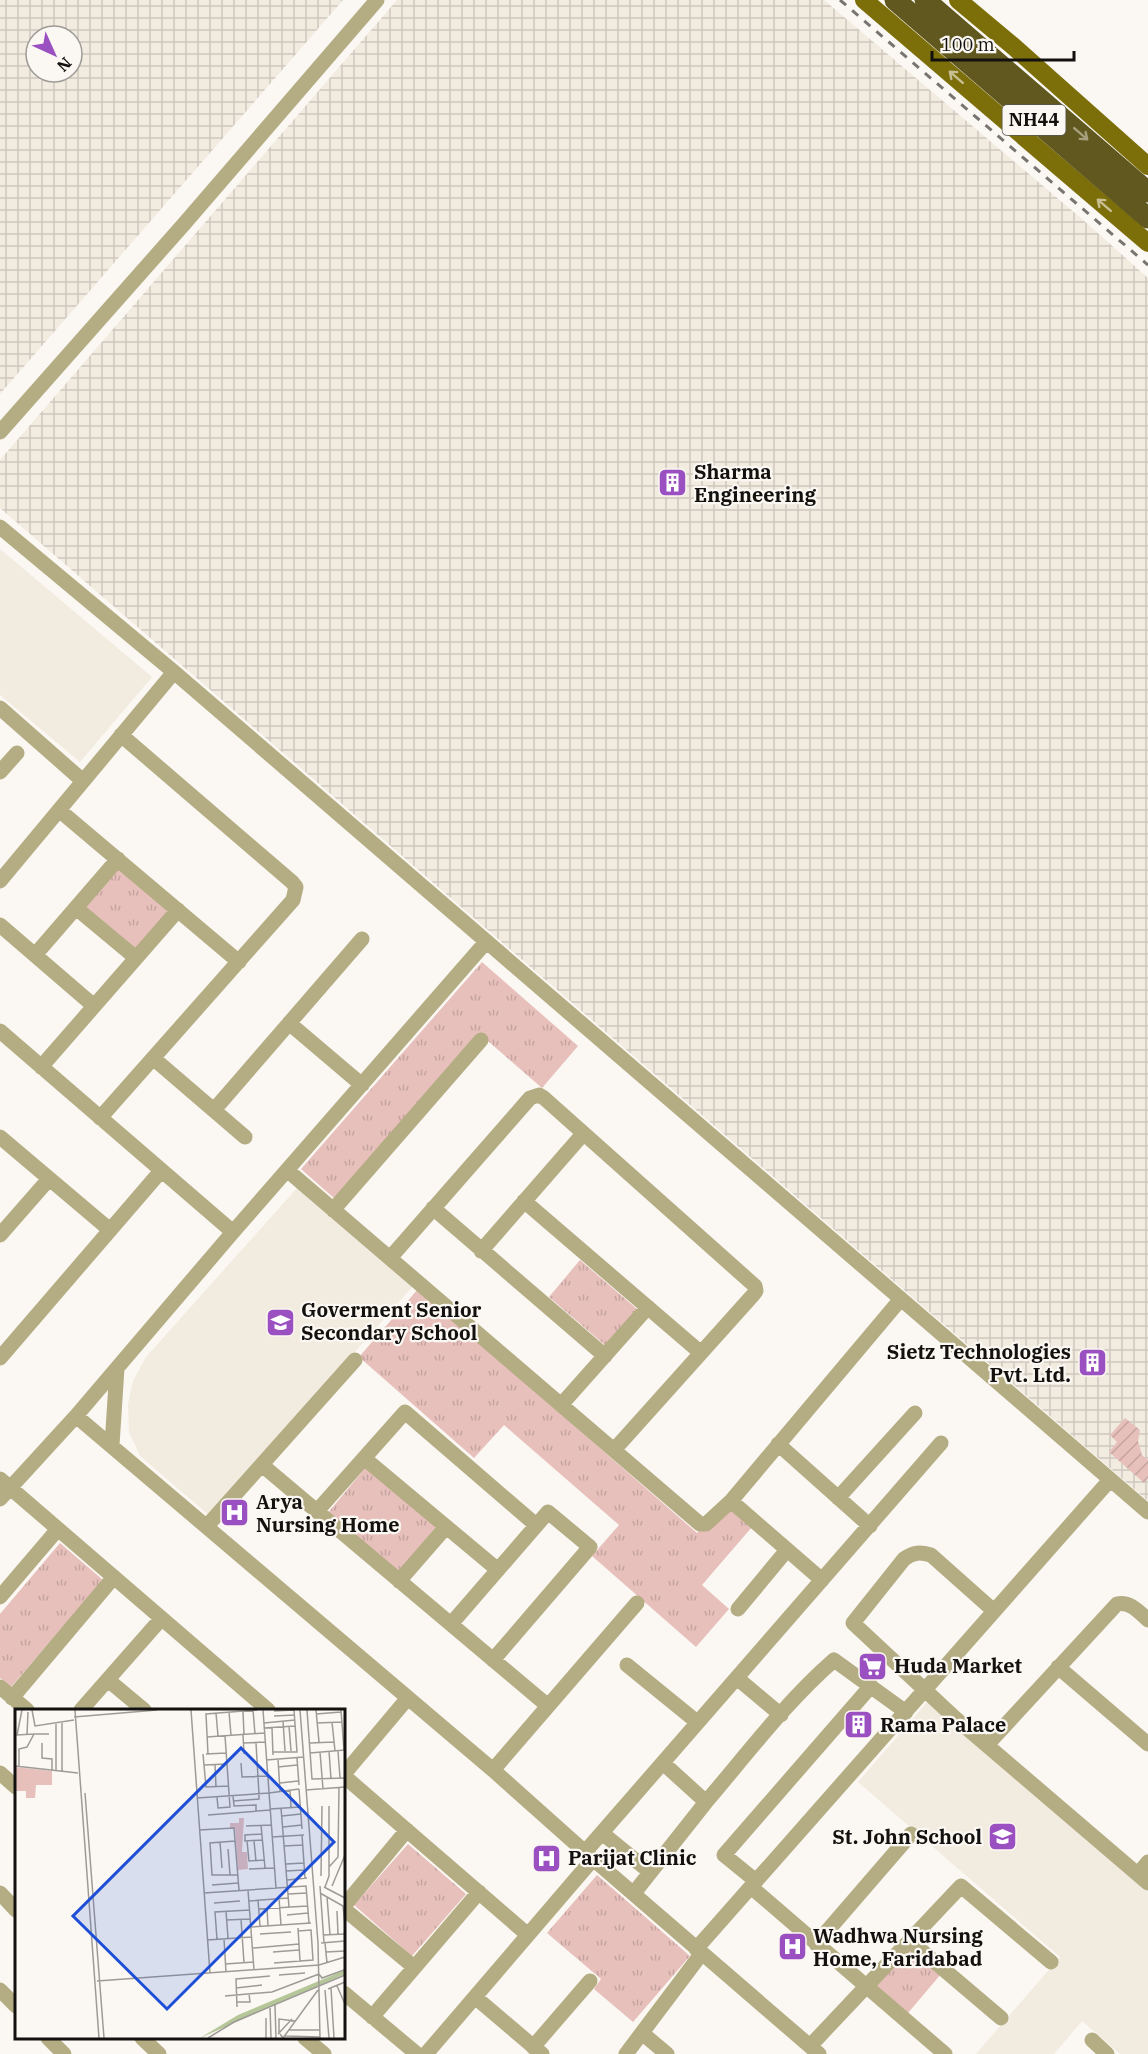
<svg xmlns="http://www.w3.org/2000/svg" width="1148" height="2054" font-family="'IBM Plex Serif',serif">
  <defs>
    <pattern id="industrial-grid" width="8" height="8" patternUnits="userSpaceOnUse" patternTransform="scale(1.5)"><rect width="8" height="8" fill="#f2ebdf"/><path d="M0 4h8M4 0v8" fill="none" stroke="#cec8be"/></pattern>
    <pattern id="grass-tufts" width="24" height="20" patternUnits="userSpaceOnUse" patternTransform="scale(1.5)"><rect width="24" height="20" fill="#e7c0bc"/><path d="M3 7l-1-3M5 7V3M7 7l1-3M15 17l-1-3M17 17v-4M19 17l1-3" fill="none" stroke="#c5a4a0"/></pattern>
    <pattern id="garden-furrows" width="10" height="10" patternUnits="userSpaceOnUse" patternTransform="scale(1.5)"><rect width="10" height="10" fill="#e7c0bc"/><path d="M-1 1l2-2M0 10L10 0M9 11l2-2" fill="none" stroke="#c5a4a0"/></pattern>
  </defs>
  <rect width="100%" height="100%" fill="#fbf7f2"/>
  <path fill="#f2ebdf" d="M0,549l152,128 -72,85 -80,-67z
    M297,1188l116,98 -203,230 -70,-60 -11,-24 -1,-28 5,-23 13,-24z
    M928,1701l220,191v162h-28l-38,-33 -28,33h-78l84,-97 -202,-175z"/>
  <path fill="url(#industrial-grid)" fill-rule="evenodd" d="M0,0h343l-343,394zM36,36h36v36h-36z
    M397,0h427l258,219 66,59v1223l-1148,-993v-48z"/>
  <path fill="url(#grass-tufts)" d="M119,866l52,44 -35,41 -52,-43z
    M482,962l96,84 -36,42 -62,-54 -145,165 -34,-30z
    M580,1260l57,49 -31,37 -57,-49z
    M418,1289l279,244 27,-30 28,24 -50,58 27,24 -33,38 -104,-91 27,-31 -115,-100 -30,33 -115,-101z
    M366,1467l71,59 -39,47 -71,-59z
    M60,1543l43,37 -92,107 -11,-9v-64z
    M408,1844l58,50 -54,62 -58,-51z
    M597,1875l93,81 -57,66 -39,-33 7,-10 -54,-46z
    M907,1944l34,30 -33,39 -35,-30z"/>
  <path fill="url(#garden-furrows)" d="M1125,1418l15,12 -2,11 4,14 6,5v18l-4,5 -35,-31 8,-10 -7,-7z"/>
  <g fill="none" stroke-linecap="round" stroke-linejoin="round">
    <path stroke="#b4ad83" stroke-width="15" d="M0,432l184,-208 193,-224
      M0,527l174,145 974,840
      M0,708l83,73
      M0,772l17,-19
      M59,810l180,152
      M0,881l174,-209
      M76,908l60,50
      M0,925l94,81
      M35,955l83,-96
      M289,1023l73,62
      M0,1031l233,201
      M153,1058l92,79
      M41,1067l137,-157
      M214,1110l148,-171
      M100,1118l193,-218 3,-13 -4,-5 -171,-147
      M0,1137l110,93
      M287,1170l413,354h6l25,-23 169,-201
      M524,1201l177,152
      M433,1208l172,148
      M333,1210l148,-170
      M0,1235l49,-56
      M481,1251l102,-117
      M390,1258l140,-160 9,-3 5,3 211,188 1,5 -3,4 -139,155
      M0,1358l161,-187
      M561,1405l87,-98
      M76,1416l417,354 92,82 234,202
      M778,1444l92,82
      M112,1445l5,-77
      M364,1458l134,112
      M262,1465l286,241
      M0,1479l268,231
      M838,1498l77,-85
      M0,1499l76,-83 157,-184 253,-290
      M731,1501l91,79
      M317,1511l88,-99 131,113
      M207,1526l148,-166
      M399,1581l47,-54
      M0,1597l58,-68
      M738,1609l49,-59
      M994,1611l-63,-56c-11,-3 -17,-3 -27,4l-51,64 102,95 193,165
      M451,1624l97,-112 42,35 -97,113
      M627,1665l70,57
      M1058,1667l90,77
      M737,1678l44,37
      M108,1680l36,30
      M0,1687l27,23
      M12,1698l102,-121
      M81,1710l80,-91
      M987,1745l130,-141c13,-3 22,8 31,16
      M663,1763l43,39c41,-48 80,-100 128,-142l72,52
      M493,1770l144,-167
      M0,1773l16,14
      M344,1774l63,-75
      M344,1776l184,159
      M602,1833l48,39
      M585,1852l356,-409
      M1138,1874l10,-12
      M756,1881l-32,-26 147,-169
      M751,1887l194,167
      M0,1893l16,17
      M634,1893l72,-91
      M344,1906l63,-76
      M344,1909l70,58
      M909,1940l92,78
      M816,1944l95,-110
      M696,1949l413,-468
      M0,1990l16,16
      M344,1993l73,61
      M475,1997l67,57
      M372,2017l107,-125
      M642,2033l25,21
      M48,2038l16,16
      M142,2038l17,16
      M305,2038l19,16
      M1092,2040l15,14
      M810,2046l151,-160 90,76
      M533,2047l57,-66
      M426,2054l167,-195
      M626,2054l76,-101"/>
    <path stroke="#7c6e08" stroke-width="18" d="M864,0l284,243
      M958,0l55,46 135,120"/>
    <path stroke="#61581f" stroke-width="21" d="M895,0l253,218
      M925,0l223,192"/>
    <path stroke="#777471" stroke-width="3" stroke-dasharray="8 8" stroke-linecap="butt" d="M840,0l308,265"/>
  </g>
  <defs><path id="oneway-shaft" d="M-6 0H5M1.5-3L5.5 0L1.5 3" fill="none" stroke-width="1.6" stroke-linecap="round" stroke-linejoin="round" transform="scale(1.5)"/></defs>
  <g stroke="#c8c094">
    <use href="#oneway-shaft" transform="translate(956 77) rotate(-139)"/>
    <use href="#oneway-shaft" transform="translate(1104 205) rotate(-139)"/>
  </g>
  <use stroke="#a6a07e" href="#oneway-shaft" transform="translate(1081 134) rotate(41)"/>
  <defs>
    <symbol id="building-square" viewBox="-11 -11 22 22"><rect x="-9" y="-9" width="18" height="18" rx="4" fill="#9b50c2" stroke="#fbf7f2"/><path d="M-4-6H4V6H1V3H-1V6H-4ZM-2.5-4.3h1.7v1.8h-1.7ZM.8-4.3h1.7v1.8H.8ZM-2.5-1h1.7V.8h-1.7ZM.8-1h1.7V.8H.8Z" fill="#fff"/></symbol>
    <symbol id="school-square" viewBox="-11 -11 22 22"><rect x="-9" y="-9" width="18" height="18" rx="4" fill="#9b50c2" stroke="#fbf7f2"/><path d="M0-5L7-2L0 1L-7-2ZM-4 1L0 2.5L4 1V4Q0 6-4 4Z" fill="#fff"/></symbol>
    <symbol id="hospital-square" viewBox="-11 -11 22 22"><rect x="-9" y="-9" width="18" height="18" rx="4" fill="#9b50c2" stroke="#fbf7f2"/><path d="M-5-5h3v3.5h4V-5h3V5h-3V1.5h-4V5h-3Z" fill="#fff"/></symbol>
    <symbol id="supermarket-square" viewBox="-11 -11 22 22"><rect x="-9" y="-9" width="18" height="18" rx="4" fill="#9b50c2" stroke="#fbf7f2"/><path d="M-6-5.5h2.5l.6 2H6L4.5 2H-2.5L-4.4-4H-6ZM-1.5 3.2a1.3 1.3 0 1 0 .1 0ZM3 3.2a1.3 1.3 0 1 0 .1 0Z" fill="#fff"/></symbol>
  </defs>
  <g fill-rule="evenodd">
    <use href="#building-square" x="656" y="466" width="33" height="33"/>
    <use href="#school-square" x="264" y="1306" width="33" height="33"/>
    <use href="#building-square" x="1076" y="1346" width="33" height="33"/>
    <use href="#hospital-square" x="218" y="1496" width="33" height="33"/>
    <use href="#supermarket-square" x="856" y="1650" width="33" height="33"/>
    <use href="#building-square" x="842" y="1708" width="33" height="33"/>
    <use href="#school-square" x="986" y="1820" width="33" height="33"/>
    <use href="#hospital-square" x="530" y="1842" width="33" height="33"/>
    <use href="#hospital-square" x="776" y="1930" width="33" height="33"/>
  </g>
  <g text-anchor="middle" stroke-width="4.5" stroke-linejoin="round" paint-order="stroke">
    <rect fill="#fbf7f2" stroke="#585653" stroke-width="1.5" x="1002.5" y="105" width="63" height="30" rx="4.5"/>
    <g font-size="18" font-weight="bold" fill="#12110f">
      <text x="1034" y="126">NH44</text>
    </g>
    <g font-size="20" font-weight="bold" fill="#12110f" stroke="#fbf7f2" text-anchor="start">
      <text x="694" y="479">Sharma<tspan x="694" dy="23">Engineering</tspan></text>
      <text x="301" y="1317">Goverment Senior<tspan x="301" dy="23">Secondary School</tspan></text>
      <text x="1071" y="1359" text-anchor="end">Sietz Technologies<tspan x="1071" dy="23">Pvt. Ltd.</tspan></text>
      <text x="256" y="1509">Arya<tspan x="256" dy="23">Nursing Home</tspan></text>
      <text x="894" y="1673">Huda Market</text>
      <text x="880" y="1732">Rama Palace</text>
      <text x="982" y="1844" text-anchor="end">St. John School</text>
      <text x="568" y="1865">Parijat Clinic</text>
      <text x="813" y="1943">Wadhwa Nursing<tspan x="813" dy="23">Home, Faridabad</tspan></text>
    </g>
  </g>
  <g transform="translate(15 1709)">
    <rect width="330" height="330" fill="#fbf7f2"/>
    <path d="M0,58l37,4v14h-16l-1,13h-9v-7h-11zM224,109h5l-2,34h5l1,17 -10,1 -3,-42h-5v-5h9z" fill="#e7c0bc"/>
    <path d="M330,261v4l-145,64 38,-23z" fill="#b5c798"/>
    <path fill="none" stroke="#9e9b97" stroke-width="1.5" d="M7,1l-5,25 17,-1M17,1l3,16 39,-6M60,1l24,328M176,1l19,263M238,1l2,24M248,1l13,178M285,1l18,233 2,95M292,1l5,69 33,-1M301,1l3,32M326,1l3,40M228,2l1,24M259,2l20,-1M214,3l2,23M201,4l2,23M301,5l25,-2M259,7l21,-1M59,8l83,-7M268,12l2,30M317,13l3,29M47,14v49M249,14l31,-3M302,14l25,-1M274,17l2,25M249,19l31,-2M257,19l1,27M12,26l1,-23M228,26l1,19M192,28l57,-4M27,34v15l10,1v11M229,34l21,-1M241,34l3,51M295,34l24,-1M314,42l2,28M323,42l2,27M258,43h24l-3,-42M305,43l3,37M295,44l35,-3M188,45l3,33 23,-1M191,45l20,-1M193,45l-2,-40 51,-4M282,49l2,27M263,50l2,32M251,51l38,-3M226,54l1,14 26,-1M200,55l1,23M189,56l23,-1M0,57l63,7M4,57v-17l8,-2 7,-13h15M263,58l19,-2M41,62v-47M265,74l18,-2M284,80l3,40M275,81l1,18M291,81l39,-3M70,84l19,245M254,84l30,-4M218,87l1,10 22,-1v6M202,88l1,11 12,-1 -5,-71M182,89l72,-5M218,92l26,-2v-5M266,99l8,99M255,100l30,-2M193,106l62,-5M267,107l19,-2M246,116l4,43M231,117l25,-1M268,118l19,-2M184,121l35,-2 5,62M247,125l-17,1v6l17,-1M287,126l3,43M257,128l32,-2M220,132l-25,2 2,32h26M232,132l2,20 15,-1M239,132l2,20M205,133l2,26M269,137l19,-1M213,140l2,26M271,155l18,-1M314,158l9,-10 1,-70M234,160l25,-1M271,162l18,-1M306,167l1,-70M272,171l20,-2M197,176l26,-2M305,177l4,57M317,177l13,-31M309,178l21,11M310,178l4,-11v-70M233,181l6,80M189,184l102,-7 3,37M305,184l23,13 2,19M273,185l19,-1M312,188l3,38M264,189l2,27M243,191l2,26M234,192l39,-3M199,194l26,-2M252,199l1,18M244,200l48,-3M211,202l2,27M322,202l1,23M272,206l21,-2M226,210l3,44M211,211l24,-1M236,218l60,-4M283,219l2,33M245,225l31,-2M308,226l22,-1M202,230l-2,-27 35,-2M209,230l2,33M192,231l45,-3M306,234l24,-2M310,234l2,20M238,239l46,-4M258,243l26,-2M311,243l19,-1M259,254l39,-3 -2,-30 -13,1M210,255l29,-2M304,265l3,4 22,-8M264,266l26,-2M82,272l222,-16 26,-8M322,277l8,18M221,279l26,-3M316,279l3,50M313,280l17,-7M310,281l4,48M210,287l47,-4 47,-18M222,293h13l-1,-8M260,296l1,33M255,297l1,32M222,298l-1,-28 34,-3M274,321h31M263,325l14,-15M264,325v-15l16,2M265,325l3,4 35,-48M270,327l35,1M193,329l26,-16 111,-47M251,329v-20"/>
    <path fill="#1d4ed8" fill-opacity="0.15" stroke="#1d4ed8" stroke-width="3" d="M226,39l93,94 -167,167 -94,-93z"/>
    <rect width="330" height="330" fill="none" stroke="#12110f" stroke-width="3"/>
  </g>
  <g transform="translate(54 54) rotate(135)"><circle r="28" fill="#fbf7f2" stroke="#9e9b97" stroke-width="1.5"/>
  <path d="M0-4.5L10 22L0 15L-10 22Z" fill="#9b50c2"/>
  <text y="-9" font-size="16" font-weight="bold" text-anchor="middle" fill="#12110f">N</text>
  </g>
  <path d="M932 51v9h142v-9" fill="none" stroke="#12110f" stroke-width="3"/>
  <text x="941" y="51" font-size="18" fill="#12110f" stroke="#fbf7f2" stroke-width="4.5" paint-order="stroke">100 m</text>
</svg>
